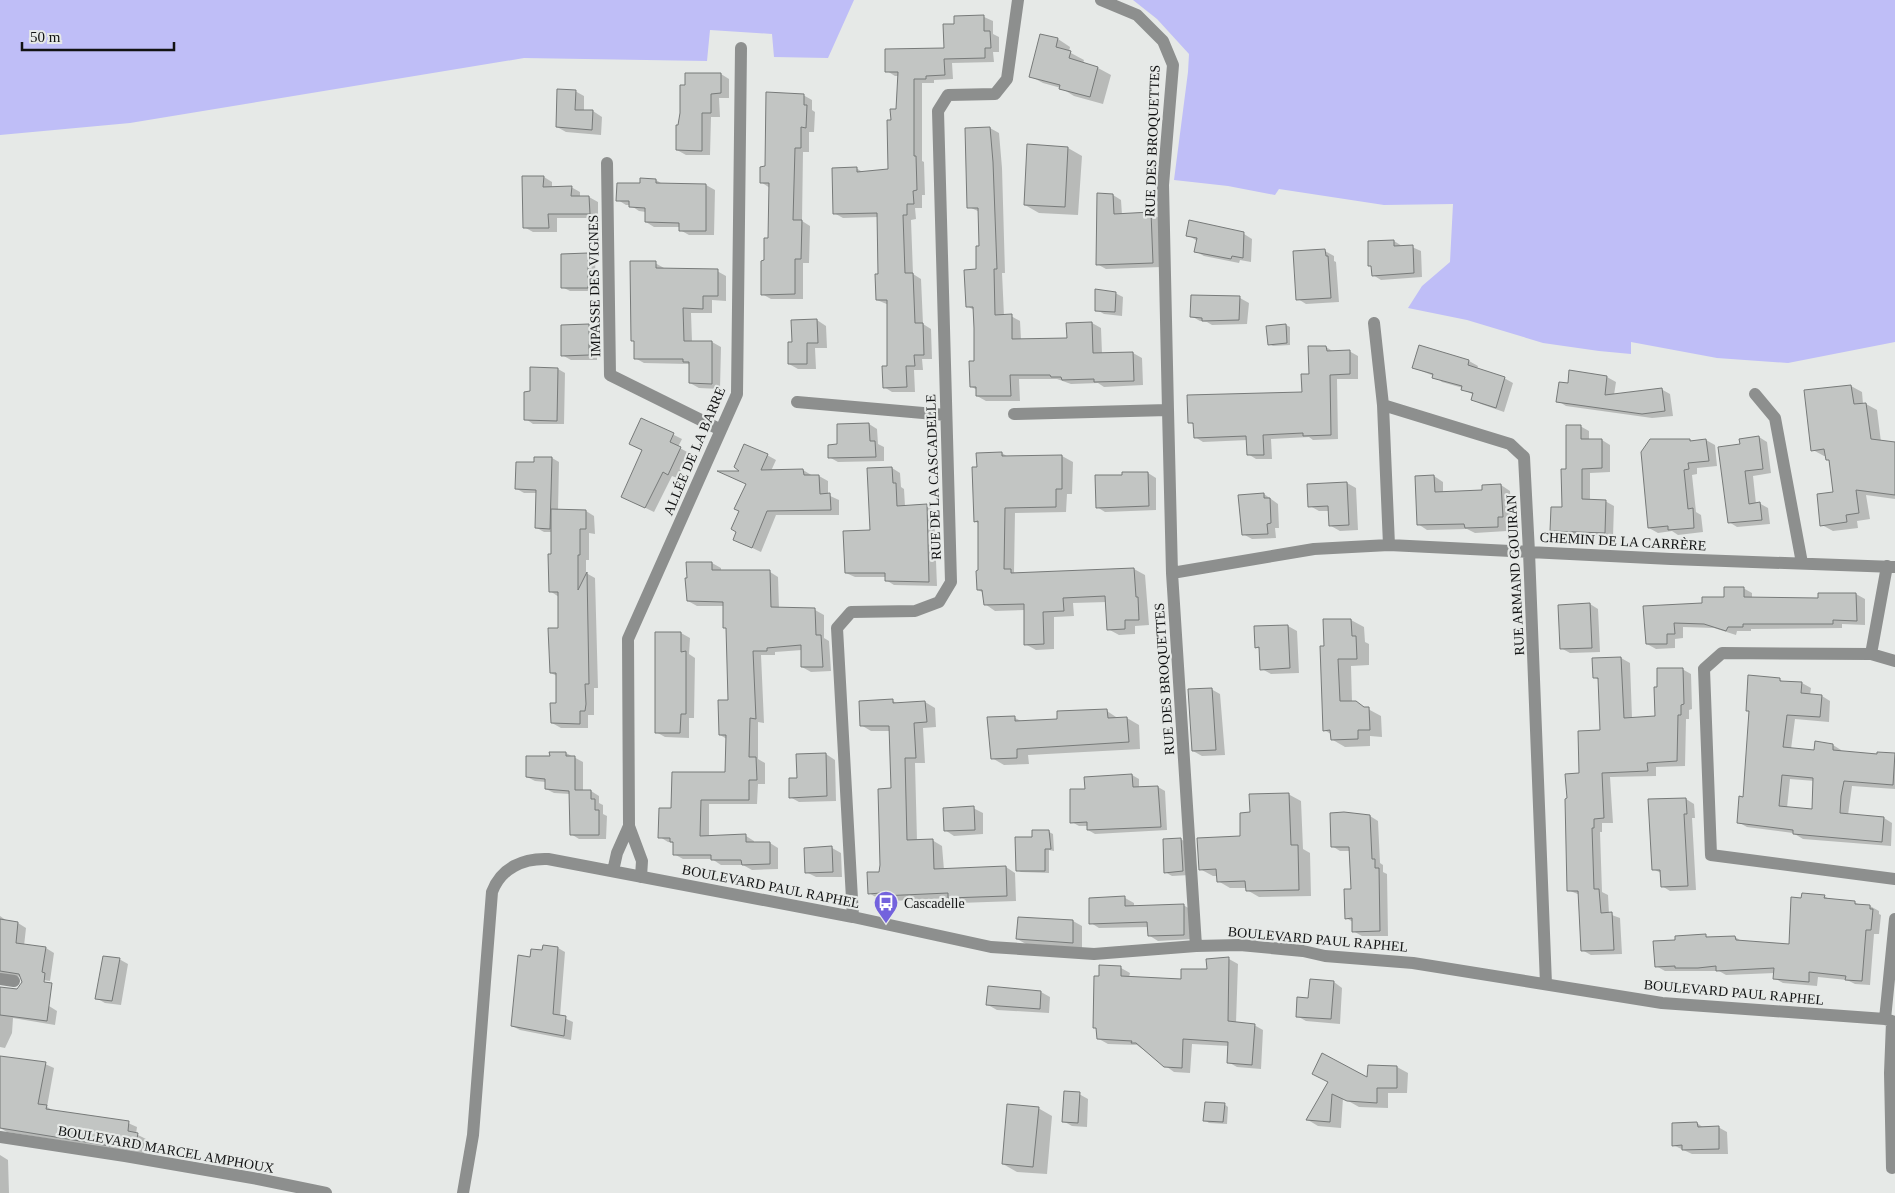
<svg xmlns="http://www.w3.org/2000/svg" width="1895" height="1193" font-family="'Times New Roman',serif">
  <rect width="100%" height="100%" fill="#e6e9e7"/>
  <path fill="#bfbef7" d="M0,0h854l-26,58 -54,-1 -2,-23 -62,-4 -3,31 -183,-3 -394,65 -130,12z
    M1133,0h762v342l-107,21 -71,-5 -86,-16v12l-32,-3 -56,-8 -76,-23 -59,-12 14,-22 28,-24 3,-58 -69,1 -105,-16 -4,6 -47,-9 -54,-6 14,-108 1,-18 -32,-35z"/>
  <path fill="#0003" fill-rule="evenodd" d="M984,17l9,4v13l6,3v15h-6l1,10 -42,1 1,16 -19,1v3h-12v78l2,1 1,33h-3v13h-7l1,11 -5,1 2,54 8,5 2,45 8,5 1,30h-10l1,11h-9l1,22h-23l-8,-5 4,-20 1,-62 -12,-5 2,-25 -1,-58 -35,1 -9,-5 22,-45 8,5 26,-3 2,-49 5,-11 2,-34h-4l-8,-5 58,-21 10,-25z
    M1058,39l12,8 -1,5 15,8 -1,4 15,4 13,7 -8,29 -29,-8 -13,-8 -18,-5 -13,-7z
    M721,74l8,5v19h-10l1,19h-9l-1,38h-24l-9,-5 9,-64z
    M575,91l9,5v15h9l9,6 -1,18 -35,-3 -9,-5z
    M803,95l9,5v10l3,2 -1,20h-5v20h-6l-1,69 8,5 -1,37h-6v36h-32l-9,-5 7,-55 1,-51 -9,-6 5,-14z
    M990,128l9,5 3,35 3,105h-3l2,43h7l9,5 1,19 47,-1 -1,-15 25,-1 9,5 1,26 31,-1 9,5 1,27 -39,2 -6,-4 -27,1 -14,-5h-38l1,22h-34l-9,-5v-6l-5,-3 3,-25 -1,-52 -7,-4 11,-35 2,-23v-36l-11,-5z
    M1068,148l14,8 -4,59 -39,-2 -14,-8z
    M544,177l8,5v6l19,-1 9,5v5h9l9,5v16h-41v14h-24l-9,-5z
    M641,180h15l8,5h42l9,5 -1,45h-25l-9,-5v-3h-26l-8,-5v-10l-7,-1 -9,-6h-4l-8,-5 23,-16z
    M1113,195l8,5 1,15 29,-2 8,5 2,49 -55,2 -9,-5z
    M1244,234l8,5 -1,23 -11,-2 -1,3 -35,-7 -9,-5 2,-10 -9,-6z
    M1394,241l8,5 10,1 9,4 1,26 -41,3 -8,-5z
    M1325,251l9,5v5l2,1 3,40 -33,2 -8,-5z
    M587,255l8,4 1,32h-26l-8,-4z
    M655,263l9,5v2l53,1 9,5v25l-14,-1v13h-21l1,29h20l9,5 -1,42 -21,-1 -9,-5v-18l-2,-1 -44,-1 -9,-5z
    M1115,293l8,4 -1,19 -18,-2 -7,-4z
    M1240,298l9,5 -2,21 -35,1 -5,-3 -7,-1 -9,-5z
    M817,320l9,6 1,22h-12l1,21h-18l-9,-5 4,-20z
    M1286,325l4,2v18l-17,1 -4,-2z
    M588,326l9,5v29h-26l-9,-5z
    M1326,347l8,5 15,-1 9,5v23h-21l1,60 -25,1 -4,-3 -38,2 1,20h-16l-8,-5v-14l-45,2 -8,-5v-12l-6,-3 114,-29z
    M1420,347l49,14 9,5 -1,3 27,9 9,5 -9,29 -23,-8 -9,-5 2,-4 -12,-6 1,-1 -21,-6 -8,-6 -20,-8z
    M558,369l7,4 -1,51h-31l-7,-5 5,-26z
    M1607,377l9,5 -2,13 47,-6 9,5 3,22 -21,2 -86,-12 -8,-5 12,-17z
    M1851,386l11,6 1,12h3l11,6 4,32 14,1v56l-29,-4 4,24 -13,2 1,7 -25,3 -11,-6 12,-32 -3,-31 -4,-3 -1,-3h-2l-11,-6z
    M642,419l40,20 -4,8 11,6 -12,25 -5,-2 -18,36 -23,-11 12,-50 -13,-7z
    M869,424l8,5 1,15 6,3v14l-46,1 -9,-5 10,-12z
    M1580,426l9,5v9h13l8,5v27l-20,1v28h15l9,5 -1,31 -53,-1 -8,-5 11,-22z
    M1759,437l8,5 4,31 -18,3 3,28 3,-1 9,5 2,16 -33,3 -8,-5 12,-77z
    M1690,440l3,2 13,-2 9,5 2,21 -20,2v6l-5,1 4,37 5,3 2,17 -25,3 -6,-4 -14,2 -9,-5z
    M1002,453l6,4 54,-1 11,6 -1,32h-5l-1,18 -51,1 -1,59 2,2 118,-5 11,6 4,50 -14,1v8l-16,1 -11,-6 -1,-27 -34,1 1,13 -20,1v32l-18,1 -11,-6v-34l-30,1 -10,-7 -1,-11 -6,-3 1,-66 -4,-3 3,-53z
    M767,455l9,5 -5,11 32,-1 10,6h6l9,5v14l11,5v15h-63l-15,37 -17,-8 -3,-33 6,-27 -4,-12z
    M552,458l7,4 -1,49h28l8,5 1,18 -6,-1v27h-3v13l9,5 3,110h-4v27h-6v13h-27l-9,-5 5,-19v-28l-6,-3 8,-44v-32l-9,-6 2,-59h-8l-7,-4v-35h-13l-7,-4 19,-25z
    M892,468l8,5 1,14 3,2 1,17h21l8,4 3,76 -43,-1 -8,-5v-3h-31l-9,-4 25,-41z
    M1148,473l8,5v32l-51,2 -8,-5 27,-31z
    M1434,476l9,6v10l40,-1 18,-6 9,6 2,30h-6l1,10 -32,2 -8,-4 -40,1 -9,-6z
    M1347,483l9,5 2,42 -18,1 -9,-5 -2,-15h-10l-9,-5z
    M1264,494l14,10 1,24h-4l1,10 -24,1 -9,-5z
    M712,563l9,5v3l49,1 8,5 1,31 36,2 9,5v23l5,3 2,30 -20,1 -9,-5v-17l-27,2v3h-14l3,68 -6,-1v37l7,4v21h-7l-1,20h-48v33l37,-1 8,5v2h16l8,5v21l-26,1 -9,-5h-22l-9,-6h-29l-9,-5v-11l-6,-1 -8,-5 13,-28 54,-36v-34l-7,-4 9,-34 -2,-72 -3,-23h-27l-9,-5z
    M1743,588l9,5v5l67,2 37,-6 9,5v26l-23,-1v4l-91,1v2h-14l-1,4 -22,-7 -31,-1v11l-8,1v9l-19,1 -9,-5 -3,-37 59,-3 23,-5z
    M1590,604l8,5 2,43 -30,1 -9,-5z
    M1351,620l13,7 1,15 4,2v21l-18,1 1,36h3l26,14 1,21 -12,-1v10l-25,1 -12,-7 -2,-6 -7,-4 1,-83z
    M1288,626l9,5 2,42 -28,1 -9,-5 -2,-20 -4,-2z
    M681,633l9,5 -1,16 6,4 -1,60h-5v20l-24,-1 -9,-5z
    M1621,658l9,5 2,55 24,-1 2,-29 24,-19 9,5 1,35 -3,1v9h-3l-1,47 -29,1v9l-46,1 3,46h-11v9h-2l2,60 6,3 1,19 11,4 2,36 -31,1 -9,-5 -2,-55 -12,-5 13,-115 20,-44 -2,-51 -5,-3z
    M1779,679l6,4h17l9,5 -1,7 12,1 8,5 -1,21 -34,-3 -4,30 24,2 18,-6 8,5v2l54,3v34l-43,-3 -4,29 36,3 8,5 -1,23 -88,-7 -10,-6 -46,-6 -9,-5 6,-24 6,-86 -3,-2zM1790,779l25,2 -2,29 -26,-2z
    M1211,689l9,5 5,61 -23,1 -9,-5z
    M893,701l5,3 27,-2 10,6 1,19 -13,1 2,35h-10l2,78 15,-1 10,6 2,24 62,-3 9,6 1,28 -57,2 -9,-5 -58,3 -5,-2h-8l-10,-6 12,-20 11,-84 -2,-58h-19l-10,-6zM877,892h10v2l-10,1z
    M1107,711l12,8 8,-1 12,7 1,24 -112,6 1,9 -25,1 -12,-7 23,-40 8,4 36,-1z
    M566,753l17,9v29h8l8,5v7l4,2v9l4,2 -1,23h-27l-8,-5 -1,-40 -16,-1 -8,-4v-7l-11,-1 -8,-4 24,-20z
    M826,754l9,6 1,41 -37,1 -9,-5 8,-18z
    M1132,775l7,4v9l19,-1 7,4 2,39 -72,4 -7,-4v-4h-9l-7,-4 14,-32z
    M1288,794l13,7 2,48 7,4 1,43 -52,1 -12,-7v-2h-17l-12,-7v-5h-5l-13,-7 42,-32 9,-23z
    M1686,799l8,5 1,14h-3l4,72 -26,1 -8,-5 -1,-13 -8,-4z
    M973,808l10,5v21l-29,2 -9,-6z
    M1370,816l8,5 2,42 3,2v7l4,2 1,62h-26l-9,-5v-9l-7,-4 6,-28 -2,-39h-10l-8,-5z
    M1049,832l4,2 1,17 -5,-1v23l-28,-1 -4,-2 16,-32z
    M1181,839l7,5 2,31 -18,1 -7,-4z
    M832,848l9,5 1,24h-26l-10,-5z
    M1824,896l5,3 25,3 8,4h8l9,5v3l2,1 -2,19h-5l-4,51 -15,-1 -8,-4 -29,-3 -1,9 -34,-3 -9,-5 1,-5 -49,2 -7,-4h-54l-9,-5 20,-24 29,-6 5,2 25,-1 8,5 47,4z
    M1125,898l9,5v4l49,-2 9,5 1,29 -35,2 -8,-5 -1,-9 -50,1 -8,-5z
    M0,916l7,5 11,2 8,5 -2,18 22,2 8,5 -4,28 -50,-7z
    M1073,921l9,5v22l-56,-4 -9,-5z
    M558,948l7,4 -5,64 13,6 -2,18 -51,-10 -8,-4 19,-68 12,-7z
    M119,959l9,5 -7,41 -16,-2 -9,-5z
    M1229,959l9,5 -2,59 18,2 9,5 -2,39 -24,-2 -9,-5 1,-16 -37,-2 -2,29 -16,-1 -37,-27 -29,-1 -9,-5 -2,-10 -3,-2 6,-60 21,1 9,5 -1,4 53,4 26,-11z
    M1334,982l8,6 -2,36 -34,-3 -9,-5z
    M1041,992l9,5 -1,16 -52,-3 -9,-5z
    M0,1003l49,3 8,5 -2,14 -42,-7 -1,15 -7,15 -5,-1z
    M0,1057l45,7 9,4 -7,39 7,4 74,12 9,4 -1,7 10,5 -2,15 -137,-22 -7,-4z
    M1397,1067l11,6 -1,20h-19v15l-29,-1 -16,-9 -2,30 -23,-2 -10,-6 21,-38 40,-3z
    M1079,1094l9,5 -1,28 -15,-1 -9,-5z
    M1224,1104l4,3 -1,17 -18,-1 -4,-3z
    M1038,1108l14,8 -5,58 -30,-2 -14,-8z
    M1697,1123l7,5 14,-1 9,5 1,22h-36l-19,-9z
    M0,1155l8,5 1,33h-9z"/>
  <path fill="#c2c5c3" stroke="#777a79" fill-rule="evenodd" d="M984,15v16h6l1,17h-6v10l-41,1 1,16 -19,1v3h-12v77h2l1,34 -4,1 1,13h-7v11h-4l2,58h8l2,50h8l1,32h-10l1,11h-9l1,21 -24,1 -1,-22h5v-66h-11l-1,-26h3l-1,-61 -44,1 -1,-46 25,-1v5l31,-3 -1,-49h4l-1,-11h6l2,-37h-13v-23l59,-1 -1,-24h11v-8z
    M1040,34l18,4 -2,9 15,4 -2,7 29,9 -8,30 -31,-8 1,-4 -31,-8z
    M685,73h36v20l-10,1v19h-9v38l-26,-1v-25h2l2,-12v-28h5z
    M557,89l19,1 -1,20h18l-1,20 -36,-3z
    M766,92l38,2v11h3l-1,23 -5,-1v21h-6l-2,72h9l-1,39h-6v35l-34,1v-34l3,-1v-22h4l1,-55h-9v-16l5,-1z
    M990,127l3,35 4,107h-3l1,46 17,-1v25l55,-1 -1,-15 26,-1 1,31 40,-1 1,29 -40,1v-3l-32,1 -1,-3h-10l-1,-2h-40l1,21h-35v-9h-6l-1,-26h5v-33l-1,-21h-7l-2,-37 12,-1v-23h3l-1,-38h-11l-2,-80z
    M1027,144l41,3 -3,60 -41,-2z
    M522,176h22l-1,11 29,-1 -1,10h18l1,18h-42l1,14h-26z
    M640,178l16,1v4l50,1v47h-27v-8l-34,-1v-14l-16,-1v-6h-13l1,-18h23z
    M1097,193l16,1 1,20 37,-2 2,51 -57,2z
    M1189,220l55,12 -1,26 -11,-2 -1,3 -37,-7 3,-14 -11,-2z
    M1394,240v6l19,-1 1,28 -42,3 -1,-10h-3v-25z
    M1325,249l1,7h2l3,42 -35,2 -3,-49z
    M588,253v35h-27v-34z
    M630,261h26v7l62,1v27h-15v13l-20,-1 1,33h28v43l-23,-1v-21h-6v-3h-49v-18h-3z
    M1095,289l21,3 -1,20 -20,-1z
    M1191,295l49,1 -1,24 -37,1v-3l-12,-1z
    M817,319l1,24h-11v21h-19v-22h4l-1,-22z
    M589,324v31l-28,1v-31z
    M1286,324l1,19 -19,2 -2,-19z
    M1419,345l50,15 -1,5 37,12 -9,31 -25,-8 2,-7 -12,-3 1,-4 -30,-8 1,-4 -21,-6z
    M1308,346h18l1,5 23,-1v24l-20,1 1,60 -28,1v-3l-40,2 1,20h-17l-1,-19 -52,2 -1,-15h-5l-1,-28 115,-3 -1,-18h8z
    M530,367l28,1 -1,53 -33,-1v-28l6,-1z
    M1569,370l38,6 -2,19 57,-7 3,23 -23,3 -86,-12 3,-20 9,1z
    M1851,385l3,19 12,-1 5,36 24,3v53l-39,-5 3,23 -13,2 1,7 -27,4 -3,-32 16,-2 -4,-32h-3l-2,-11 -13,2 -7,-61z
    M641,418l33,15 -4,9 11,5 -13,28 -5,-3 -18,36 -24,-11 21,-47 -13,-6z
    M869,423l1,18h5l1,16 -48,1v-13l9,-1v-20z
    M1566,425h15v14h21v29l-20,1v30l24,1 -1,33 -55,-2 1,-24h11l-1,-38h5z
    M1759,436l4,33 -18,2 4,33 11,-2 2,18 -34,3 -10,-76 22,-3 -1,-5z
    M1650,439h40v2l16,-2 3,22 -21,2 1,6 -5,1 4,39 5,-1 1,20 -26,2v-4l-20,2 -7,-76z
    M744,444l24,10 -7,16 42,-1 1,6h15l1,19 10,-1 1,17 -64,1 -15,37 -19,-8 3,-8 -5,-3 8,-18 -5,-2 12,-25 -29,-13h22l-5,-4z
    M1002,452v4l60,-1v34h-6v18l-51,1 -1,61h7v4l123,-5 2,29h2l1,23h-14v9l-18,1 -2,-34 -42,2 1,13 -21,1 1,32 -20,1v-41l-40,1 -2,-15h-5l-1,-19 2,-1v-49l-4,1 -2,-55h5l-1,-14z
    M534,457h18l-2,72 -15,-1 1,-38 -21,-1 1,-27h18z
    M892,467l1,16h3l1,23 30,-2 2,78 -44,-1v-8h-40l-2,-42 27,-1 -3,-62z
    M1122,472h26l1,34 -53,2 -1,-33h27z
    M1434,475l1,17 47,-2v-5l19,-1 2,33h-5v10l-33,1 -1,-4 -47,1 -2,-49z
    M1347,482l2,43 -20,1 -1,-20 -20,1 -1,-23z
    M1264,493v5h6l1,25 -4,1 1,10 -26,1 -4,-40z
    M551,509l35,1v19h-6v26h-2v35l9,-18 2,112h-4l1,20 -1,7h-5v13l-29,-1 -1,-20h6v-30h-6l-2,-45h10v-36h-9l-1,-38h3z
    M686,562h26v8h58l1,37 44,1 1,27h5l2,32h-22v-22l-34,3v3h-14l3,68 -6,-1 -1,39h7l1,23h-8v20h-48l-1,36 46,-2v8h24v22l-28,1 -1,-5h-30v-5h-38v-13h-3v-4h-12l1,-30h12l1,-36h53l1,-37h-7l-1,-35h10l-2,-72h-3v-26l-36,-1 -2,-23h2z
    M1724,587h20v10l74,1v-5h38l1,28 -24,-1v4h-90v3h-15l-2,4 -22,-7 -30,-1 1,11h-8v10h-21l-3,-38 59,-3v-6h22z
    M1590,603l2,45 -32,1 -2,-44z
    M1323,619h28l1,17h4l1,23h-19l2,42h16l8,6h5l1,23h-12v9l-27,1 -1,-10 -7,1 -3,-85h4z
    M1288,625l2,43 -30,2 -1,-23 -4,1 -1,-22z
    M655,632h26v20l5,-1v63h-5l-1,19h-25z
    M1621,657l3,61 31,-2 -1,-29h3v-19h26l1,36 -3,1v10h-3l-1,46 -30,2 1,8 -46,2 2,45 -10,1v9h-2l2,61h5l2,24 11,-1 2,38 -33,1 -3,-60h-11l-2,-92 2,-1 -2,-24 14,-1 -1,-42 22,-1 -2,-52h-5l-1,-20z
    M1748,675l32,3v3l22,1 -1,11 21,2 -2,22 -33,-2 -4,32 31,3 1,-9 18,3v6l44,4v-2l18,1 -2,32 -49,-4 -3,15 -1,17 44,4 -2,25 -89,-8v-4l-56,-7 2,-27 4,1 6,-86h-3zM1782,775l31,3 -1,31 -33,-3z
    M1212,688l4,62 -24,1 -4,-62z
    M893,699v4l32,-2 2,21 -13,1 2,35h-11l2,82 26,-1 1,30 72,-3 1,30 -59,2v-5l-67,3v-3l-13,1 -1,-22h12l1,-7 -2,-76 13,-1 -2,-62h-29l-1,-25z
    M1107,709l1,9 19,-1 2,25 -112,7v9l-26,1 -4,-42 28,-1v5l42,-2v-8z
    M549,752h17v4h9v34h16v9h4v11h4v25h-29l-1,-44 -24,-2v-10l-19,-2v-21h24z
    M826,753l1,43 -38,2v-20h8l-1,-24z
    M1132,774l1,13 25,-1 3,41 -74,3v-8l-17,1v-34h15l-1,-12z
    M1289,793l2,52h7l1,45 -53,1 -1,-10 -28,1 -1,-13 -17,1 -2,-32 43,-2v-23l10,-1 -1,-18z
    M1686,798l1,16h-3l4,72 -27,1 -1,-17h-8l-4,-71z
    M974,806l1,24 -31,1 -1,-23z
    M1344,812l26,3 2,44h3v9h4l1,63 -28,1v-14l-7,1 -1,-30h7l-2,-42h-18l-1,-34z
    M1032,830h17l2,19h-6v22h-29l-1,-34h17z
    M1181,838l2,33 -19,2 -1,-34z
    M832,846l1,26 -28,1 -1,-25z
    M1802,893l23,2 -1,3 31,3v3l15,1v4h3l-2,21h-5l-4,51 -17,-1 1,-4 -37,-4v10l-36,-3 1,-11 -58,3v-5l-18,2h-23v-2l-20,1 -2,-26 22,-1v-4l31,-2v3l29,-1 1,4 53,4 2,-47 10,1z
    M1125,896v10l59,-2v31l-36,1 -1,-14 -58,2v-26z
    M1018,917l55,3v23l-57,-4z
    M0,919l18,3 -2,21 30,4 -4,25 3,1 -1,9 8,1 -5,38 -47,-6v-28l17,2 5,-7 -3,-8 -19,-3z
    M543,945l15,2 -5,67 13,2 -2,20 -53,-10 7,-71 12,2 1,-8 11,1z
    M103,956l17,2 -8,43 -17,-2z
    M1229,957l-1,64 27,3 -3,41 -25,-2 1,-21 -45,-3 -1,29 -18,-1 -28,-24h-5l1,-2 -35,-2 -1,-11h-3l1,-52h5v-11l22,1v10l60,3v-10h26l-1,-10z
    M1310,979l24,2 -3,38 -35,-2 1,-20 11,1z
    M988,986l53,5 -1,18 -54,-4z
    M1322,1053l45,24 1,-12 29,1v22h-20v15l-30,-2 -15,-7 -2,28 -24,-2 22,-38 -16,-8z
    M0,1056l46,6 -8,42 9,1 -1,4 83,12 -1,10 10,2 -3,17 -135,-22z
    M1064,1091l16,1 -2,31 -16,-1z
    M1205,1102l20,1 -2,19 -20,-1z
    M1007,1104l32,3 -6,60 -31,-3z
    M1697,1122l1,5 21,-1v23l-37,1v-5l-10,1v-23z"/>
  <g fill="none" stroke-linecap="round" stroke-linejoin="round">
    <path stroke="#8d8f8e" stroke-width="12" d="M1101,0l36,15 26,26 10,24 -10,120 5,225 4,163 24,373
      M607,163l3,212 111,55
      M1374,323l9,82
      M1755,394l20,24 27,145
      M797,402l149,13
      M1014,414l154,-4
      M1389,545l-6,-140 127,39 14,13 5,95 17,432
      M1887,566l-16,88 24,7
      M1172,573l142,-24 75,-4 282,14 224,8
      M1871,654l-149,-1 -18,16 7,186 184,24
      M629,826l-1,-187 109,-245 4,-346
      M613,871l4,-18 12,-27 13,35 -1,16
      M853,917l-16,-289 14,-16 64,-1 24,-9 12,-20 -13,-471 10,-16 47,-1 12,-15 11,-79
      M0,979l14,2
      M1885,1019l10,-100
      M0,1137l125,19 133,23 68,14
      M1892,1168l-2,-95 2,-51
      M463,1193l10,-58 19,-243c9,-24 31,-34 56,-33l305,58 138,30 103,7 102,-8 44,-1 63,6 22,5 88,7 249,40 223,16 10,3"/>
  </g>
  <defs>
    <symbol id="bus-pin" viewBox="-11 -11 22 30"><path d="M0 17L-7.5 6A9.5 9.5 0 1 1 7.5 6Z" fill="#7362dd" stroke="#e6e9e7"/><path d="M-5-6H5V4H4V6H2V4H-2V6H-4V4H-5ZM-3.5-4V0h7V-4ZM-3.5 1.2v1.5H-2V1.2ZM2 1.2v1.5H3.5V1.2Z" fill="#fff"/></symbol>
  </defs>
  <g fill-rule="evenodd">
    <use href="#bus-pin" x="872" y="889" width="28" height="38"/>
  </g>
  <g text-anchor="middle" stroke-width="4.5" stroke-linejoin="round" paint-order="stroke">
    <g font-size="14" fill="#121313" stroke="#e6e9e7">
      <text transform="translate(1152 141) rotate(-88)" y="5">RUE DES BROQUETTES</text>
      <text transform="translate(594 286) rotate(-91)" y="5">IMPASSE DES VIGNES</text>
      <text transform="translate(694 451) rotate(-67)" y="5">ALLÉE DE LA BARRE</text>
      <text transform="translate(933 477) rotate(-92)" y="5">RUE DE LA CASCADELLE</text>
      <text transform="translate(1623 541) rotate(3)" y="5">CHEMIN DE LA CARRÈRE</text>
      <text transform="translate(1515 575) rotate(-93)" y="5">RUE ARMAND GOUIRAN</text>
      <text transform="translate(1164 679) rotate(-94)" y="5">RUE DES BROQUETTES</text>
      <text transform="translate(771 886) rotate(11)" y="5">BOULEVARD PAUL RAPHEL</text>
      <text transform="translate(1318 939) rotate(5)" y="5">BOULEVARD PAUL RAPHEL</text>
      <text transform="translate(1734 992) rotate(5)" y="5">BOULEVARD PAUL RAPHEL</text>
      <text transform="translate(166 1149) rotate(10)" y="5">BOULEVARD MARCEL AMPHOUX</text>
    </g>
    <g font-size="14" fill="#121313" stroke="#e6e9e7" text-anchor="start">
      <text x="904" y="908">Cascadelle</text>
    </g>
  </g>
  <path d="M22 42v8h152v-8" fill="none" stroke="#121313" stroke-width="2.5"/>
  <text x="30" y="42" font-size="15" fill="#121313" stroke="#e6e9e7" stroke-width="4" paint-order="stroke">50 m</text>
</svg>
